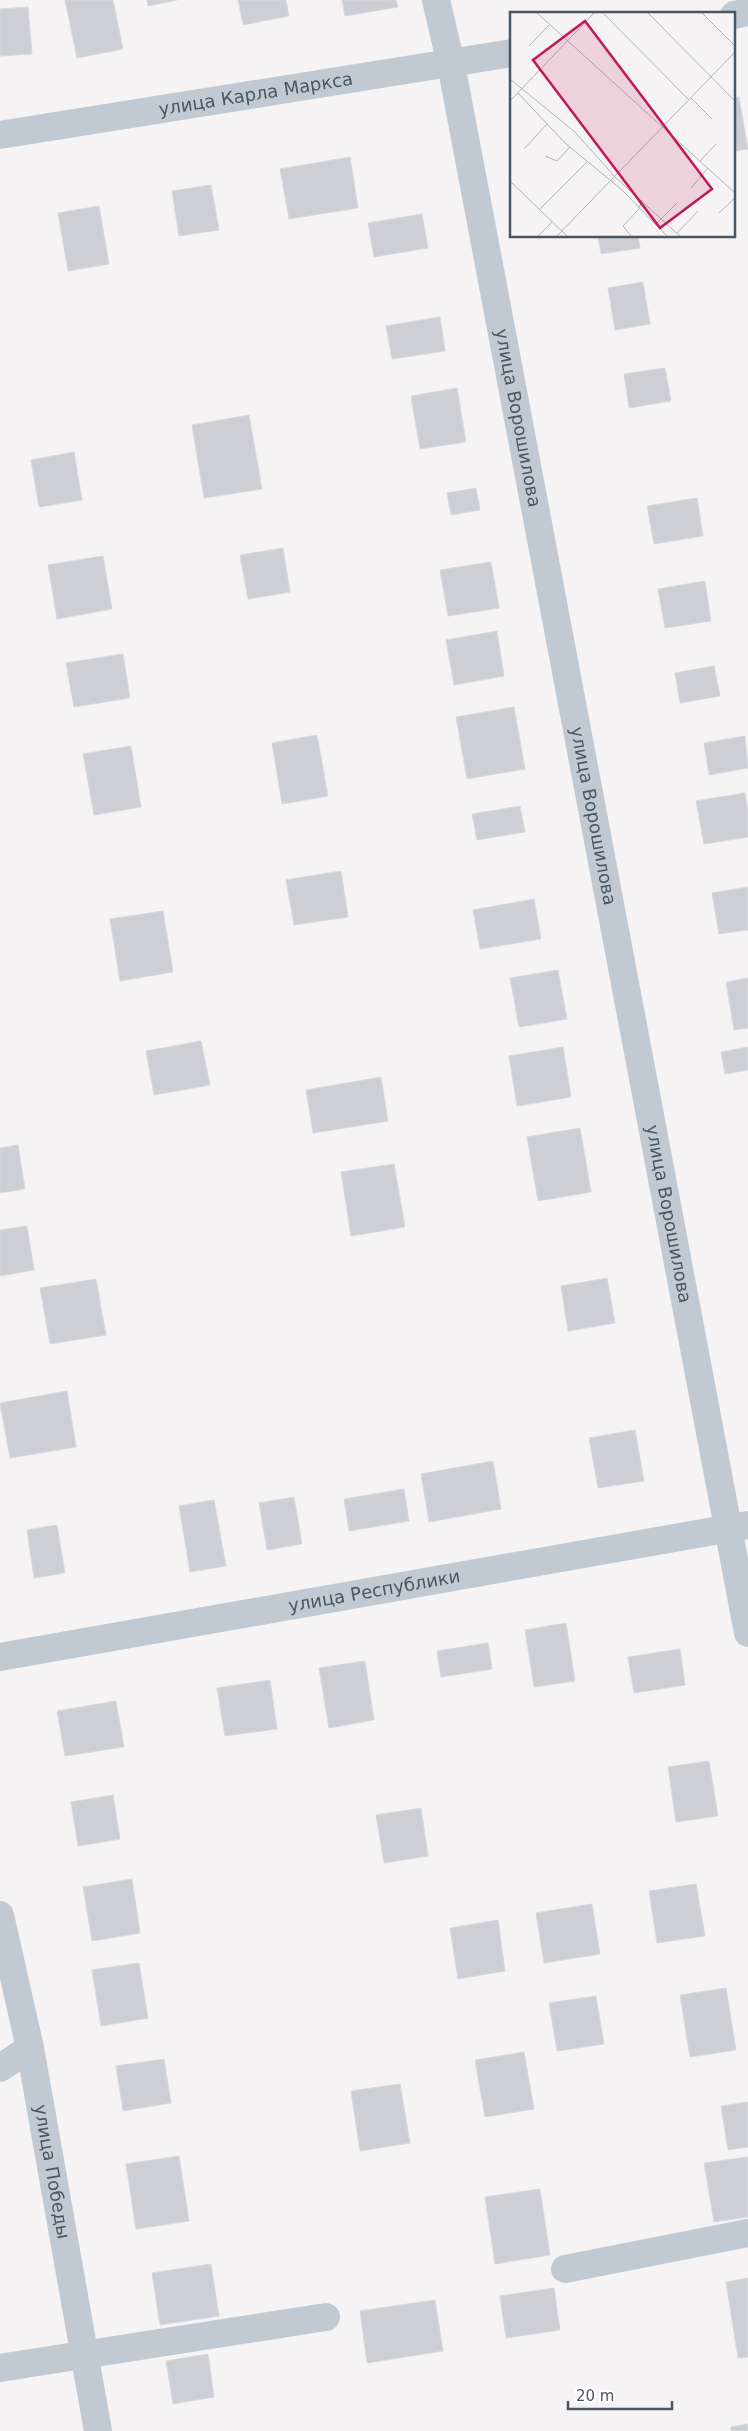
<svg xmlns="http://www.w3.org/2000/svg" width="748" height="2431" font-family="'DejaVu Sans',sans-serif">
  <rect width="100%" height="100%" fill="#f5f3f3"/>
  <path fill="#cdcfd5" stroke="#d7d9de" d="M65,0h48l10,49 -46,9z
    M147,0h30l-29,6z
    M238,0h48l3,16 -46,9z
    M342,0h54l2,7 -53,9z
    M28,7l4,47 -32,2v-47z
    M739,97l9,52 -14,2v-53z
    M350,157l8,51 -69,11 -9,-50z
    M211,185l8,45 -40,6 -7,-45z
    M99,206l10,58 -41,7 -10,-58z
    M422,214l6,34 -54,9 -6,-34z
    M598,236h40l2,12 -39,6z
    M643,282l7,42 -35,6 -7,-42z
    M440,317l5,34 -53,8 -6,-33z
    M665,368l6,33 -42,7 -5,-34z
    M457,388l9,54 -46,7 -9,-53z
    M249,415l13,74 -58,9 -12,-73z
    M74,452l8,48 -43,7 -8,-47z
    M476,488l4,22 -29,5 -4,-22z
    M697,498l6,38 -49,8 -7,-38z
    M283,548l7,44 -42,7 -8,-44z
    M103,556l9,53 -55,10 -9,-54z
    M491,562l8,46 -51,8 -8,-46z
    M705,581l6,40 -46,7 -7,-39z
    M497,631l7,45 -50,9 -8,-45z
    M123,654l7,44 -56,9 -8,-44z
    M714,666l6,30 -40,7 -5,-30z
    M514,707l11,62 -58,10 -11,-62z
    M317,735l11,61 -46,8 -10,-61z
    M745,736l3,32 -39,7 -5,-32z
    M131,746l10,61 -47,8 -11,-61z
    M745,793l3,20v24l-44,7 -8,-43z
    M520,806l5,26 -48,8 -5,-26z
    M341,871l7,46 -54,8 -8,-45z
    M748,887v43l-29,4 -7,-41z
    M534,899l7,40 -61,10 -7,-39z
    M163,911l10,61 -53,9 -10,-62z
    M558,970l9,49 -48,8 -9,-49z
    M748,978v50l-14,2 -8,-48z
    M201,1041l9,44 -56,10 -8,-44z
    M563,1047l8,50 -54,9 -8,-50z
    M748,1047v23l-23,4 -4,-22z
    M381,1077l7,44 -75,12 -7,-43z
    M580,1128l11,64 -53,9 -11,-64z
    M18,1145l7,44 -25,4v-45z
    M394,1164l11,63 -54,9 -10,-64z
    M27,1226l7,44 -34,6v-46z
    M607,1278l8,45 -47,8 -7,-45z
    M96,1279l10,56 -56,9 -10,-56z
    M67,1391l9,56 -66,11 -10,-55z
    M635,1430l9,51 -46,7 -9,-50z
    M493,1461l8,48 -72,13 -8,-48z
    M404,1489l5,32 -60,10 -5,-32z
    M294,1497l8,47 -35,6 -8,-47z
    M214,1500l12,66 -36,6 -11,-66z
    M57,1525l8,48 -31,5 -7,-48z
    M566,1623l9,58 -41,6 -9,-57z
    M488,1643l4,26 -51,8 -4,-26z
    M680,1649l5,36 -51,8 -6,-36z
    M365,1661l9,59 -45,8 -10,-60z
    M270,1680l7,49 -52,7 -8,-48z
    M116,1701l8,46 -59,9 -8,-45z
    M709,1761l9,55 -42,6 -8,-55z
    M113,1795l7,44 -42,7 -7,-44z
    M421,1808l7,48 -44,7 -8,-48z
    M132,1879l8,54 -48,8 -9,-54z
    M696,1884l9,52 -48,7 -8,-52z
    M592,1904l8,50 -56,9 -8,-50z
    M498,1920l7,51 -47,8 -8,-51z
    M139,1963l9,55 -47,8 -9,-56z
    M726,1988l10,62 -46,7 -10,-62z
    M596,1996l8,48 -47,7 -8,-48z
    M524,2052l10,57 -49,8 -10,-57z
    M164,2059l7,44 -48,8 -7,-45z
    M400,2084l10,59 -50,8 -9,-60z
    M748,2102v45l-20,3 -7,-44z
    M179,2156l10,65 -53,8 -10,-65z
    M748,2157v60l-34,5 -10,-59z
    M540,2189l10,66 -55,9 -10,-67z
    M211,2264l8,52 -59,9 -8,-52z
    M748,2278v79l-10,1 -12,-76z
    M554,2288l6,42 -54,8 -6,-42z
    M435,2300l8,51 -76,12 -7,-52z
    M208,2354l6,43 -41,7 -7,-43z
    M748,2424v7h-17v-4z"/>
  <g fill="none" stroke-linecap="round" stroke-linejoin="round">
    <g stroke="#c1cad2" stroke-width="28">
      <path id="s1" d="M436,0l15,64 297,1569"/>
      <path d="M734,15l14,-3"/>
      <path id="s2" d="M0,135l512,-82"/>
      <path id="s3" d="M0,1657l748,-132"/>
      <path id="s4" d="M0,1915l30,133 68,383"/>
      <path d="M0,2068l30,-20"/>
      <path d="M565,2269l183,-36"/>
      <path d="M0,2368l326,-51"/>
    </g>
  </g>
  <g text-anchor="middle" stroke-width="4" stroke-linejoin="round" paint-order="stroke">
    <g font-size="18" fill="#4a5661" stroke="#fff">
      <text dy="6" stroke="none"><textPath href="#s2" startOffset="259">улица Карла Маркса</textPath></text>
      <text dy="6" stroke="none"><textPath href="#s1" startOffset="426">улица Ворошилова</textPath></text>
      <text dy="6" stroke="none"><textPath href="#s1" startOffset="831">улица Ворошилова</textPath></text>
      <text dy="6" stroke="none"><textPath href="#s1" startOffset="1236">улица Ворошилова</textPath></text>
      <text dy="6" stroke="none"><textPath href="#s3" startOffset="380">улица Республики</textPath></text>
      <text dy="6" stroke="none"><textPath href="#s4" startOffset="262">улица Победы</textPath></text>
    </g>
  </g>
  <g transform="translate(510 12)">
    <rect width="225" height="225" fill="#f5f3f3"/>
    <path fill="none" stroke="#b1b4b9" stroke-width="1" d="M26,0l199,181M92,0l87,88M137,0l88,89M191,0l34,34M19,34l20,-21M0,67l65,53 41,46 65,59M8,81l48,51 55,45 47,48M181,86l21,21M0,89l85,-89M14,137l23,-25M35,144l12,5 13,-14M190,149l16,-17M0,169l58,56M181,176l17,-20M30,197l47,-47M209,201l16,-15M145,213l22,-22M167,221l21,-22M27,225l15,-15M46,225l179,-185M122,225l-9,-11 16,-17 3,-9"/>
    <path fill="#c2185b" fill-opacity="0.15" stroke="#c2185b" stroke-width="2.5" d="M75,9l127,168 -52,39 -127,-168z"/>
    <rect width="225" height="225" fill="none" stroke="#4a5661" stroke-width="2.5"/>
  </g>
  <path d="M568 2401v8h104v-8" fill="none" stroke="#4a5661" stroke-width="2.5"/>
  <text x="576" y="2401" font-size="15" fill="#4a5661" stroke="#ffffff" stroke-width="4" paint-order="stroke">20 m</text>
</svg>
